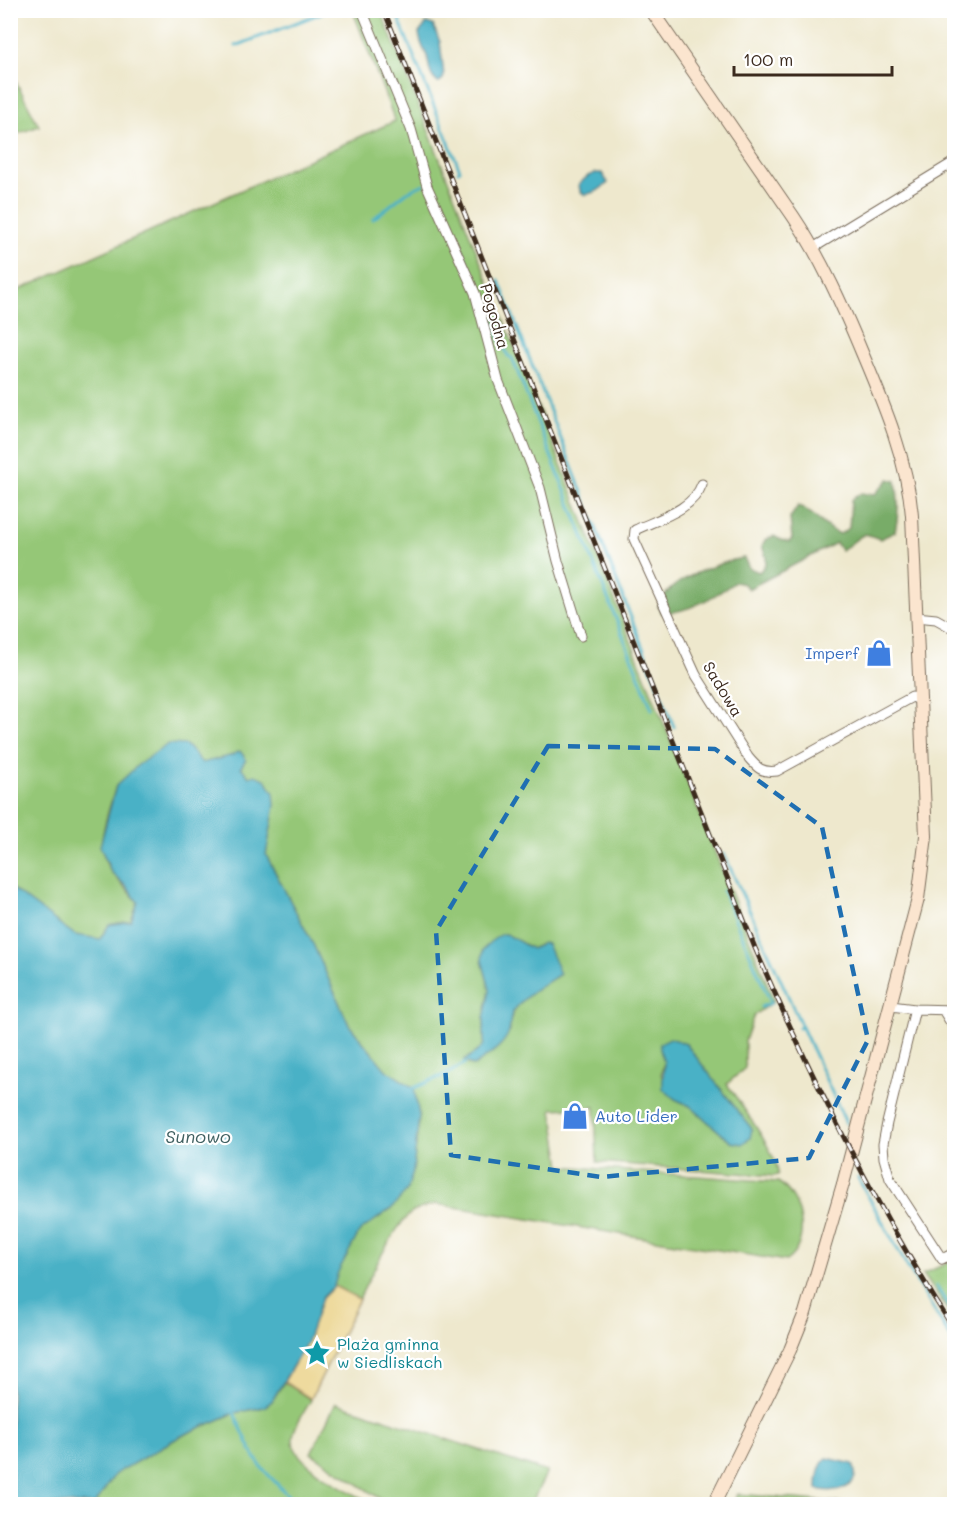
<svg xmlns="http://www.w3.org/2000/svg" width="965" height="1515" font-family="Mali,sans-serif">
  <rect width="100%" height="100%" fill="#fff"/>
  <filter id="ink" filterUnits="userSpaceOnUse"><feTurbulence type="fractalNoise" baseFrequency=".0167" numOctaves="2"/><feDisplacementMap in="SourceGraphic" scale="12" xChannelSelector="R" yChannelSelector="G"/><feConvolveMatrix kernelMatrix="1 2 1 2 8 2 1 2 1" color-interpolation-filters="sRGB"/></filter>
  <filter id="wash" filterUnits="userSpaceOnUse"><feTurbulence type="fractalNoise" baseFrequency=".008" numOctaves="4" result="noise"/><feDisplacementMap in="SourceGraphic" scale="24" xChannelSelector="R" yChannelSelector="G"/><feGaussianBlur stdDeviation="1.35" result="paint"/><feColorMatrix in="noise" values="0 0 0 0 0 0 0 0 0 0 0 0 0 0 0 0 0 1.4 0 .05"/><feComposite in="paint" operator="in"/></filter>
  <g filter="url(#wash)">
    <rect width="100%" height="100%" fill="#eee8cd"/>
    <path fill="#95c777" stroke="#68784a" stroke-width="1.5" fill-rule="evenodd" d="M353,11h28l393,990 -20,14 -9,26v27l-18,16c11,17 53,73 51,91l-4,1 -177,-14 -2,-55 -43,2 9,57 217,16c24,15 34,61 8,79l-350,-57c-9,2 -18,4 -26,10 -18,16 -40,63 -51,85l-25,-13 3,-14 23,-41 32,-23 21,-37 6,-55 -5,-28 -28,-18 -37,-45 -36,-81 -47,-89 9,-50 -45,-49 -28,7 -16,-18 -70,41c-8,28 -24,62 -4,87 9,11 18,19 26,29l-7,19 -22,4 -9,14 -25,-4 -64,-47 -1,-594 385,-173zM506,934l26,15 8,-5 20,30c-20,12 -54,30 -50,57l-36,35 -9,-3v-3l14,-10 5,-6v-26l6,-28 -8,-30zM686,1044l66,85 -21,13 -41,-36 -15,-7 -14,-24 3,-13z
      M11,72l28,54 -28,10h-1z
      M954,1260v60l-31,-46z
      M284,1382l27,18c-6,11 -17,25 -18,38 -3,26 60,55 80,66h-278l20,-30 64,-37 55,-24 30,-6 8,-6z
      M336,1403l211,69 -16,32h-138l-14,-6 -68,-45z
      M738,1494l114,10h-120z"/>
    <path fill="#78ac68" stroke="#5a6b43" stroke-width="1.5" d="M889,479l7,2c3,18 3,34 -1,51l-15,7 -15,-5c-11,5 -13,11 -24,16l-5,-7 -88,46 -4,-5 -9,-2c-21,15 -47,31 -73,31l-4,-7c2,-4 5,-9 8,-12 13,-17 57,-33 78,-36l5,10 10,4c10,-9 8,-14 3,-26l3,-6 9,-4 7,4 8,2 3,-3 -2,-21 8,-12c12,2 27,24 42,28l9,-6 2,-28 10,-7 13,2z"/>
    <path fill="#eeda9e" stroke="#94825e" stroke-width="1.5" d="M334,1286l25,13 -48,100 -27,-17 23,-40 15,-44z"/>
    <path fill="#48b1c6" stroke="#426e72" stroke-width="1.5" d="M427,23l6,2 7,17 4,34 -1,3 -5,4c-10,-8 -8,-16 -11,-27 -4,-8 -7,-13 -8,-23z
      M595,173h7l6,10 -11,8 -12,4 -5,-4 -1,-7 9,-8z
      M168,744l18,1 16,18 28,-7 10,-5 6,8 -5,8 8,10 6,-2 10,4 9,14 1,12 -9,50 47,89 36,81 37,45 28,18 5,28 -6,55 -6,20 -15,17 -32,23 -22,41 -4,14 -12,12 -15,44 -35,59 -8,6 -30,6 -55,24 -64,37 -20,30h-84v-616l64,47 25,4 9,-14 22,-4 7,-19 -11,-15 -16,-15 -11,-26 16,-60 22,-21z
      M502,934h4l26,15 11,-6 4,1 13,30c-17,11 -35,21 -47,38 -5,8 -1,15 -5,22 -6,14 -23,23 -34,32l-10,-5 15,-11 5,-6v-26l6,-28 -8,-30 1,-10 7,-8z
      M670,1038l16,6 66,85 -2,9 -8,6 -11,-2 -41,-36 -15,-7 -12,-10c-1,-10 1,-18 1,-26 -1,-8 -6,-12 -4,-20z
      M827,1458l26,6c10,24 -18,30 -36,25 0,-10 2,-25 10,-31z"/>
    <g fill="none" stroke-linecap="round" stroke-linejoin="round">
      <path stroke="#48b1c6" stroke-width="3" d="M395,10l65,160 -2,1
        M236,46l93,-36
        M431,182l77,174 4,2 140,351
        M373,219l34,-27 17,-8
        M499,281l175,446
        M724,854l78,173
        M723,891l48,112 -10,4
        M799,1028l3,-1 44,96
        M414,1088l35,-15 16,-10
        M858,1178l49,88 47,77
        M936,1286l18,29
        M234,1413l19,41 9,14 34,36"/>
    </g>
  </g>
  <g filter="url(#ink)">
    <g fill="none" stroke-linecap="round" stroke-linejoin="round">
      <defs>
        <path id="minor" d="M362,10l49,119 16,57 48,107 23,87 42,108 18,73 23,75
          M813,248l141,-86
          M702,484c-9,26 -44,35 -67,46l-1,9 62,136 52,82c9,11 14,16 29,14l124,-68 11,-6 8,3
          M916,617l20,2 18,10
          M891,1006l24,3 -28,114 -4,21 1,14 6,21 52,80 12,-6
          M915,1009l39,1
          M943,1010l11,18"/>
        <path id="secondary" d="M651,10l142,206c29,43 50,91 70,139 22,52 44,104 49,161l14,320 -8,63 -75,285 -38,129 -15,37 -76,154"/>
      </defs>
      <use href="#minor" stroke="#7a6c5b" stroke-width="11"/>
      <use href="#secondary" stroke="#7a6c5b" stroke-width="14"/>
      <use href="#minor" stroke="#fff" stroke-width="9"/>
      <use href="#secondary" stroke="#fbe5cf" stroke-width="12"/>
      <defs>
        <path id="rail" d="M384,10l371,938c57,132 121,261 199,381"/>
      </defs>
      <use href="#rail" stroke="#3b2a1e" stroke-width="5"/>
      <use href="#rail" stroke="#fff" stroke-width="3" stroke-dasharray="9" stroke-linecap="butt"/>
    </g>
  </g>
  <path fill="none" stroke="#1f6fb2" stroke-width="4.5" stroke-dasharray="12 8" stroke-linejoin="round" d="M548,746l167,3 107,78 46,213 -59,118 -208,19 -150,-22 -15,-224z"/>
  <defs>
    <symbol id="shop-bare" viewBox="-9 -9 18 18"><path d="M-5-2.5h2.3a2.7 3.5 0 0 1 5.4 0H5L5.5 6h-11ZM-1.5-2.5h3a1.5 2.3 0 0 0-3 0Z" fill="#3f7fe0" stroke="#fff" stroke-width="2.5" paint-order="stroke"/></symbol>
    <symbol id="sight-bare" viewBox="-9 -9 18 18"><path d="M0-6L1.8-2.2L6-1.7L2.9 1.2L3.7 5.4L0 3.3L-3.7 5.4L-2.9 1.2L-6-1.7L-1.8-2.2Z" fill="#0f9aa8" stroke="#fff" stroke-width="2.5" paint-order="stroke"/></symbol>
  </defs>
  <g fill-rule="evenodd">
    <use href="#shop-bare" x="860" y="634" width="38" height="38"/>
    <use href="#shop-bare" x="556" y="1097" width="38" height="38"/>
    <use href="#sight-bare" x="298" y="1334" width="38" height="38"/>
  </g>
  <g text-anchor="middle" stroke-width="4.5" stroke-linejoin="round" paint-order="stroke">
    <g font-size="16" fill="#3b2a1e" stroke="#fff">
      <text transform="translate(495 316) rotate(74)" y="6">Pogodna</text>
      <text transform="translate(723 689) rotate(59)" y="6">Sadowa</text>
    </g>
    <g font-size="16" fill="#366cbe" stroke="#fff" text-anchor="end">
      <text x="859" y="659">Imperf</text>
      <text x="595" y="1122" text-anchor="start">Auto Lider</text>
    </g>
    <g font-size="16" fill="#0d838f" stroke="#fff" text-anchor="start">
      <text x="337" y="1350">Plaża gminna<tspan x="337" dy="18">w Siedliskach</tspan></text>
    </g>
    <g font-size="18" font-style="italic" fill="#406061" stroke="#fff">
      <text x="198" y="1143">Sunowo</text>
    </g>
  </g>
  <rect width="965" height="1515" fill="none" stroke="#fff" stroke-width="36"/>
  <path d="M734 66v9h158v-9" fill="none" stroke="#3b2a1e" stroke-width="3"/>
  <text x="743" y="66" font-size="18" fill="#3b2a1e" stroke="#ffffff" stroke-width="4.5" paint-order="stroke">100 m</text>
</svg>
